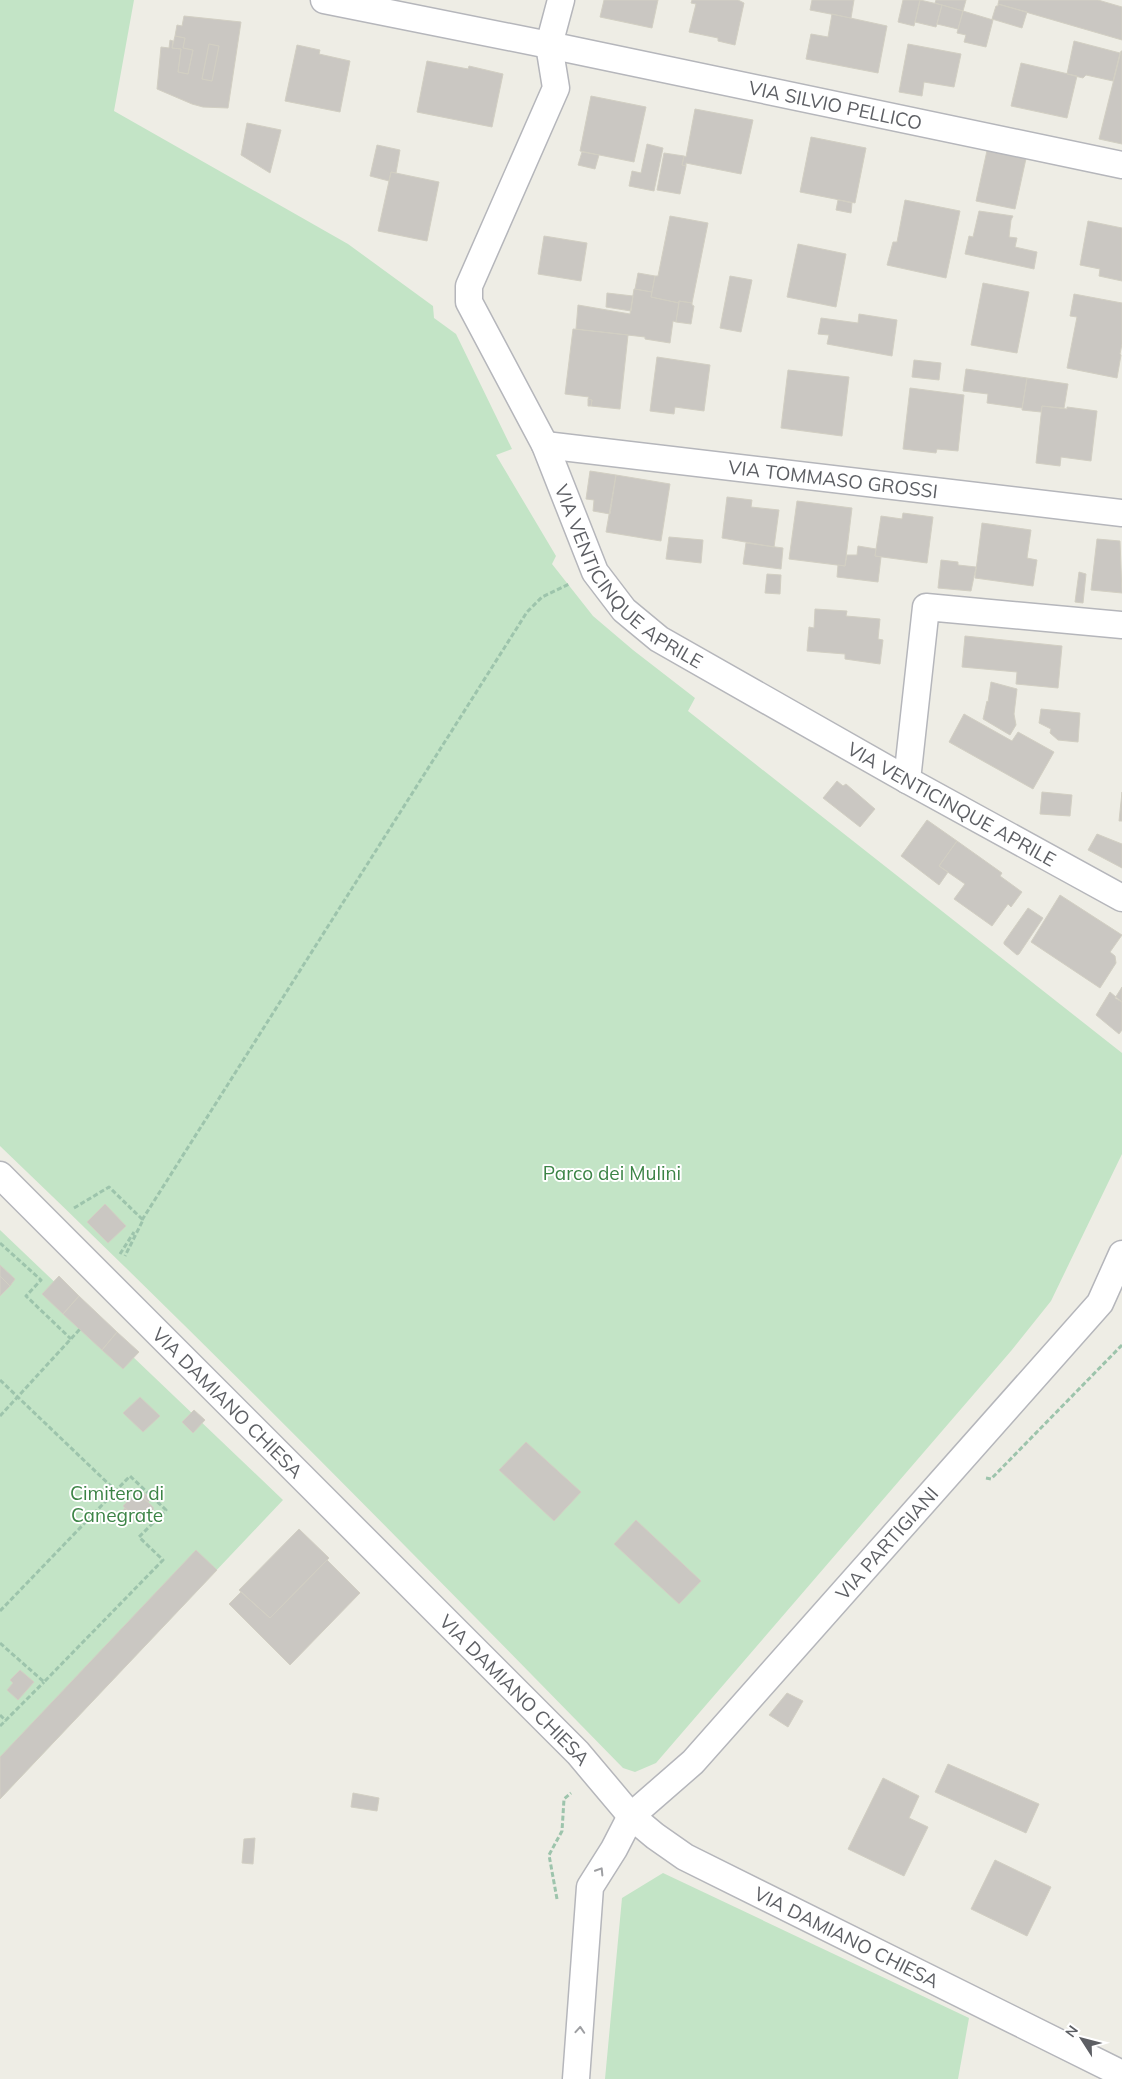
<svg xmlns="http://www.w3.org/2000/svg" width="1122" height="2079" font-family="Mulish,sans-serif">
  <rect width="100%" height="100%" fill="#eeede5"/>
  <path fill="#c3e4c6" d="M0,0h134l-20,111 234,133 85,62 1,12 22,16 56,115 -16,6 60,101 -4,8 41,52 40,34 62,48 -7,13 434,342v101l-71,147 -40,50 -355,412 -21,9 -12,-4c-205,-210 -411,-419 -623,-622z
    M0,1230l283,270 -283,299z
    M663,1873l306,145 -11,61h-353l17,-181z"/>
  <path fill="#cac7c2" stroke="#d2cfc3" fill-rule="evenodd" d="M604,0h54l-6,28 -52,-11z
    M692,0h46l6,3 -9,42 -17,-4v-3l-29,-6 7,-28 -5,-1z
    M812,0h42l-3,18 -41,-8z
    M903,0h17l-6,26 -16,-4z
    M920,0l22,5 -6,22 -21,-5z
    M936,0h30l-3,11 -28,-8z
    M999,0h99l24,7v33l-124,-36z
    M998,4l29,8 -5,16 -30,-9 4,-13h2z
    M942,5l21,6 -5,18 -21,-5z
    M963,11l30,9 -7,27 -22,-5 2,-7 -9,-2z
    M832,14l55,12 -9,47 -72,-14 5,-25 17,3z
    M184,16l57,6 -13,86 -25,-1 -11,-3 -35,-15 4,-42 8,1 1,-8 3,1 -1,7 9,1 -3,23 10,2 5,-24 -10,-2 2,-10 -10,-2 2,-11 5,1zM209,44l10,2 -7,35 -10,-2z
    M175,36l10,2 -2,10 10,2 -5,24 -10,-2 3,-23 -9,-1z
    M1074,41l46,12 -7,28 -27,-6 -3,3 -16,-4z
    M209,44l10,2 -7,35 -10,-2z
    M908,44l53,10 -7,33 -30,-5 -2,14 -23,-4z
    M297,45l23,5 -1,4 31,7 -10,51 -55,-11z
    M1121,51h1v93l-23,-5z
    M427,61l41,8 1,-3 34,8 -11,53 -75,-15z
    M1021,63l56,13 -10,42 -56,-12z
    M591,96l55,11 -12,55 -54,-11z
    M695,109l58,11 -12,54 -55,-11v3l-4,-1 2,-9 2,1z
    M247,123l34,7 -11,43 -29,-18z
    M811,137l55,11 -11,55 -55,-11z
    M647,144l16,4 -9,43 -25,-5 3,-15 9,2z
    M377,145l23,5 -4,23 -5,-1 -2,9 -19,-5z
    M988,146l39,8 -12,55 -39,-8z
    M582,152l17,3 -4,14 -17,-4z
    M664,153l20,3 -2,9 4,1 -6,28 -23,-4z
    M391,172l48,10 -12,59 -49,-10z
    M838,200l14,3 -1,10 -15,-3z
    M905,200l55,11 -14,67 -59,-13 6,-23h4z
    M979,211l34,5 -2,4 -2,17 8,1 -2,9 22,5 -3,17 -69,-15 4,-18 4,1z
    M670,216l38,7 -16,80 -13,-2v2l-28,-6 4,-21h3z
    M1088,221l34,7v53l-23,-5 1,-7 -20,-4z
    M544,236l43,7 -6,38 -43,-7z
    M798,244l48,10 -10,53 -49,-10z
    M638,273l17,3 -3,16 -17,-3z
    M730,276l22,4 -11,52 -21,-4z
    M983,283l46,9 -12,61 -46,-8z
    M634,289l18,3 -1,5 28,6 -3,19 -3,-1 -3,22 -25,-4v-2l-69,-8 2,-24 52,9z
    M607,293l26,3 -2,15 -25,-4z
    M1074,294l48,9v41l-2,10 1,1 -4,23 -50,-10 10,-51 -7,-1z
    M679,301l13,2v2l2,1 -3,18 -15,-2z
    M859,314l38,6 -5,36 -65,-12 2,-9 -11,-1 3,-16 37,5z
    M573,329l55,6 -8,74 -29,-3 1,-6 -4,-1 1,-2 -24,-3z
    M657,357l53,8 -6,46 -29,-4 -1,7 -24,-3z
    M914,360l27,3 -2,17 -27,-3z
    M966,369l61,9 -5,30 -35,-5 1,-9 -25,-3z
    M788,370l61,7 -7,59 -61,-8z
    M1027,378l41,6 -4,24 -22,-2 -1,6 -19,-2z
    M910,388l54,7 -6,56 -21,-2 -1,4 -33,-4z
    M588,399l4,1 -1,6h-3z
    M1042,406l25,3v-2l30,4 -6,50 -30,-4 -1,9 -24,-3z
    M590,471l26,4 -6,39 -17,-3 1,-11 -8,-1z
    M616,475l54,9 -9,57 -55,-9z
    M727,497l25,3 -1,7 28,3 -5,37 -52,-9z
    M797,501l55,7 -7,58 -56,-7z
    M903,513l30,4 -6,46 -52,-7 6,-40 21,3z
    M982,523l49,7 -4,28 10,2 -4,26 -58,-8z
    M669,537l34,3 -2,23 -35,-4z
    M1097,539l23,2 2,52 -31,-3z
    M746,543l37,5 -2,21 -38,-5z
    M858,546l18,3 -1,7 6,1 -3,25 -41,-5 1,-12 7,1 2,-11h10z
    M941,560l17,2v3l18,2 -5,24 -33,-3z
    M1079,572l7,2 -3,29 -8,-1z
    M767,574l14,1 -1,19 -15,-1z
    M815,609l32,2 -1,5 34,3 -2,20 5,1 -3,24 -35,-5v-5l-38,-3 2,-24 5,1z
    M965,636l97,10 -4,42 -42,-4 1,-12 -55,-5z
    M991,682l26,7 -3,25 2,11 -6,10 -27,-16 4,-18 1,1z
    M1041,709l39,4 -2,29 -20,-2 -8,-7 1,-4 -12,-6z
    M964,714l48,27 6,-9 36,20 -21,37 -84,-47z
    M837,781l6,5 3,-2 29,25 -15,18 -37,-29z
    M1042,792l30,3 -2,21 -30,-2z
    M1122,792v29h-3z
    M927,820l30,21 -18,25 9,6 -9,13 -38,-29z
    M1097,834l25,10v24l-34,-18z
    M957,841l45,32 -2,3 22,16 -11,15 -3,-3 -16,22 -38,-27 11,-15 -26,-18z
    M1060,895l62,40 -12,17 5,4 1,7 -16,25 -69,-46z
    M1028,908l15,10 -24,36 -2,1 -13,-11v-2z
    M1122,987v15l-7,-4z
    M1110,992l12,10v28l-3,4 -23,-19z
    M105,1204l21,22 -18,17 -21,-21z
    M0,1265l15,14 -5,7 -10,-10z
    M0,1276l10,10 -10,10z
    M59,1276l20,20 -16,18 -21,-20z
    M79,1296l38,36 -15,18 -39,-36z
    M117,1332l22,20 -16,17 -21,-19z
    M140,1397l20,19 -17,16 -20,-19z
    M194,1410l11,10 -12,13 -11,-11z
    M526,1442l55,50 -27,29 -55,-51z
    M142,1491l9,8 -3,3 -9,-8z
    M137,1492l16,15 1,7 -8,8h-6l-17,-16z
    M125,1508l10,9 -4,4 -10,-9z
    M636,1520l65,61 -22,23 -65,-60z
    M299,1529l30,29 -59,60 -31,-28z
    M196,1550l21,20 -217,229v-42z
    M327,1560l33,33 -70,72 -61,-61 12,-12 29,26z
    M20,1670l14,12 -16,18 -11,-10 6,-7 -3,-3z
    M787,1693l16,8 -15,26 -19,-12z
    M948,1764l91,40 -13,29 -91,-41z
    M883,1778l36,18 -10,22 19,9 -24,49 -56,-27z
    M353,1793l26,5 -2,13 -26,-4z
    M255,1838l-2,26 -11,-1 2,-24z
    M995,1860l56,27 -24,49 -56,-27z"/>
  <g fill="none" stroke-linecap="round" stroke-linejoin="round">
    <defs>
      <g id="minor">
        <path id="s1" d="M324,0l225,45 573,120"/>
        <path id="s2" d="M561,0l-12,45 7,43 -87,198v16l76,143 50,127 29,38 35,29 248,141 215,118"/>
        <path id="s3" d="M545,445l577,68"/>
        <path d="M907,780l19,-173 196,18"/>
        <path id="s4" d="M0,1175l578,578 53,63 24,20 30,21 437,217"/>
        <path id="s5" d="M576,2079l14,-192 24,-38 17,-33 62,-54 407,-459 22,-49"/>
      </g>
    </defs>
    <use href="#minor" stroke="#b5b6bb" stroke-width="29"/>
    <path stroke="#9dc4ac" stroke-width="3" stroke-dasharray="5 2.5" stroke-linecap="butt" d="M74,1208l35,-21 34,33 -18,36
      M142,1220l385,-608 15,-15 27,-13
      M0,1243l41,37 -15,16 45,43
      M120,1254l14,-22
      M0,1380l116,111
      M0,1416l80,-87
      M986,1478l5,1 131,-134
      M0,1611l130,-135 36,34 -27,27 24,23 -119,122 -44,-39
      M0,1715l6,6
      M0,1726l44,-44
      M557,1899l-8,-44 13,-24 2,-32 7,-6"/>
    <use href="#minor" stroke="#fff" stroke-width="26"/>
  </g>
  <defs><path id="oneway-chevron" d="M-2-3.5L2.5 0L-2 3.5" fill="none" stroke-width="1.6" stroke-linecap="round" stroke-linejoin="round" transform="scale(1.25)"/></defs>
  <g stroke="#9e9fa2">
    <use href="#oneway-chevron" transform="translate(600 1871) rotate(-58)"/>
    <use href="#oneway-chevron" transform="translate(580 2030) rotate(-86)"/>
  </g>
  <g text-anchor="middle" stroke-width="4" stroke-linejoin="round" paint-order="stroke">
    <g font-size="19" fill="#5d5f64" stroke="#fff">
      <text dy="7" stroke="none"><textPath href="#s1" startOffset="522">VIA SILVIO PELLICO</textPath></text>
      <text dy="7" stroke="none"><textPath href="#s3" startOffset="290">VIA TOMMASO GROSSI</textPath></text>
      <text dy="7" stroke="none"><textPath href="#s2" startOffset="645">VIA VENTICINQUE APRILE</textPath></text>
      <text dy="7" stroke="none"><textPath href="#s2" startOffset="1050">VIA VENTICINQUE APRILE</textPath></text>
      <text dy="7" stroke="none"><textPath href="#s4" startOffset="322">VIA DAMIANO CHIESA</textPath></text>
      <text dy="7" stroke="none"><textPath href="#s5" startOffset="649">VIA PARTIGIANI</textPath></text>
      <text dy="7" stroke="none"><textPath href="#s4" startOffset="728">VIA DAMIANO CHIESA</textPath></text>
      <text dy="7" stroke="none"><textPath href="#s4" startOffset="1148">VIA DAMIANO CHIESA</textPath></text>
    </g>
    <g font-size="19" fill="#3c8446" stroke="#fff">
      <text x="612" y="1180">Parco dei Mulini</text>
      <text x="117" y="1500">Cimitero di<tspan x="117" dy="22">Canegrate</tspan></text>
    </g>
  </g>
  <g transform="translate(1082 2039) rotate(306)" stroke="#ffffff" stroke-width="4" paint-order="stroke">
  <path d="M0-4L9 19L0 12L-9 19Z" fill="#5d5f64"/>
  <text y="-8" font-size="14" font-weight="bold" text-anchor="middle" fill="#5d5f64">N</text>
  </g>
</svg>
